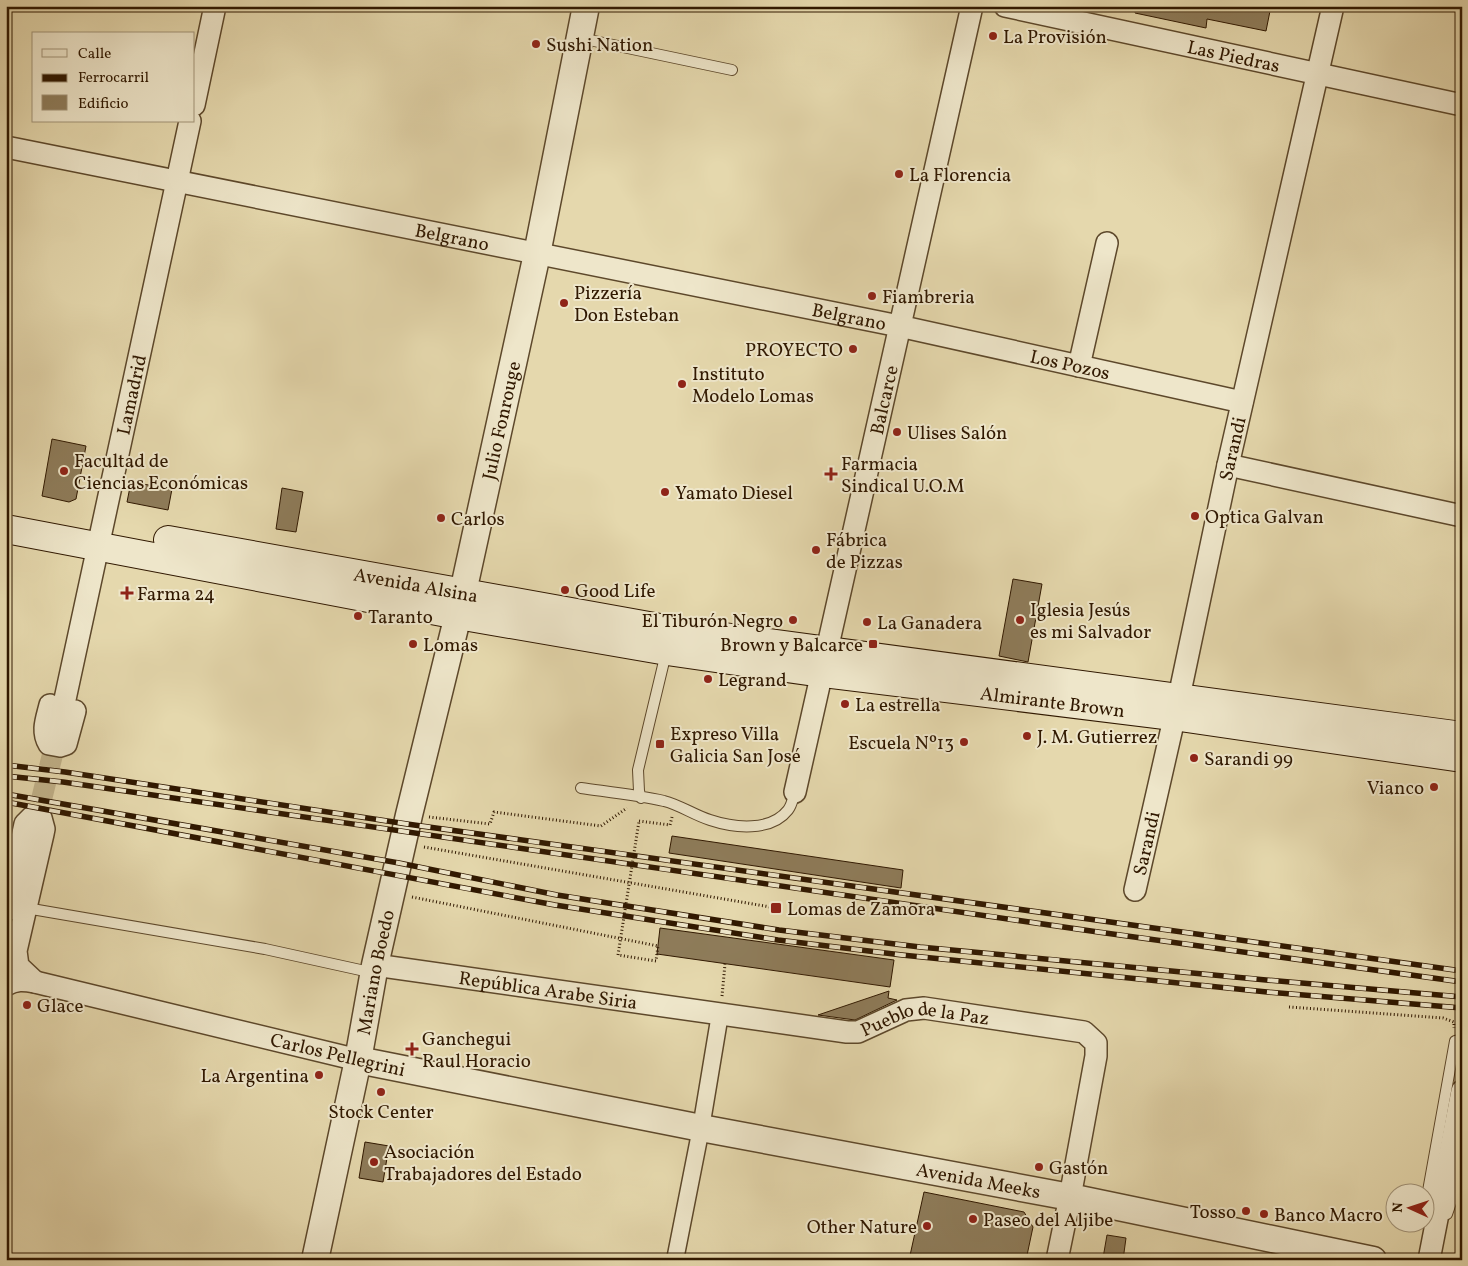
<svg xmlns="http://www.w3.org/2000/svg" width="1468" height="1266" font-family="Vollkorn,serif">
  <rect width="100%" height="100%" fill="#e5d8ad"/>
  <filter id="stains"><feTurbulence type="fractalNoise" baseFrequency=".004" numOctaves="4"/><feColorMatrix values="0 0 0 0 .2 0 0 0 0 .09 0 0 0 0 .02 0 0 0 .5 -.17"/></filter>
  <radialGradient id="worn" r=".72"><stop offset=".6" stop-color="#630" stop-opacity="0"/><stop offset="1" stop-color="#630" stop-opacity=".3"/></radialGradient>
  <path fill="#8e7c5a" stroke="#301800" d="M1136,6h135l-5,25 -59,-12 -1,9 -71,-15z
    M52,439l34,7 -10,53 -7,3 -27,-6z
    M131,482l41,7 -4,21 -41,-8z
    M282,488l21,4 -7,40 -20,-3z
    M1013,579l29,5 -14,78 -29,-6z
    M672,836l231,34 -2,18 -232,-35z
    M660,928l234,32 -4,27 -233,-33z
    M889,991l-1,7 9,2 -42,20 -37,-5z
    M365,1142l24,4 -6,36 -24,-4z
    M924,1192l100,20 9,15 -7,33h-117z
    M1107,1235l19,3 -3,22 -20,-2z"/>
  <g fill="none" stroke-linecap="round" stroke-linejoin="round">
    <path stroke="#c1b28a" stroke-width="21" stroke-dasharray="21 11" stroke-linecap="butt" d="M34,830l25,-102"/>
    <defs>
      <path id="service" d="M580,38l152,32
        M581,788c28,4 56,7 83,13 16,4 30,14 46,19 24,8 61,12 78,-10 4,-5 5,-12 7,-18
        M641,798l-2,-7 -1,-21 28,-117
        M26,908l239,41 109,24
        M1447,1214l10,-29 5,-23
        M1428,1223v-32l27,-150 7,-2"/>
      <path id="pedestrian" d="M675,1260l26,-132 19,-114"/>
      <g id="minor">
        <path id="s1" d="M1005,6l457,99"/>
        <path d="M194,105l21,-99"/>
        <path id="s2" d="M6,147l893,179 343,76"/>
        <path d="M1079,366l28,-123"/>
        <path d="M1228,465l234,51"/>
        <path d="M50,705c-3,13 -9,26 -1,39l11,2 6,-2 9,-33"/>
        <path id="s3" d="M59,727l131,-606"/>
        <path id="s4" d="M795,792l177,-786"/>
        <path id="s5" d="M1135,890l44,-193 49,-232 105,-459"/>
        <path d="M6,911l19,-87 7,-7 9,1 3,11 -1,5 -27,117 2,15 17,16"/>
        <path id="s6" d="M375,965l472,67h11l48,-22 18,-2 160,24 12,11v13l-26,141 -13,63"/>
        <path d="M6,985c10,-6 18,-5 29,-3l323,78"/>
        <path d="M1429,1260l33,-169"/>
      </g>
      <g id="tertiary">
        <path id="s7" d="M358,1060l343,68 369,69 303,63"/>
        <path id="s8" d="M315,1260l43,-200 17,-95 34,-150 49,-200 79,-361 49,-248"/>
      </g>
      <g id="secondary">
        <path id="s9" d="M6,529l452,86 209,36 155,22 351,43 289,42"/>
        <path id="s10" d="M168,540l503,90 791,106"/>
      </g>
    </defs>
    <use href="#service" stroke="#5d482b" stroke-width="12"/>
    <use href="#pedestrian" stroke="#5d482b" stroke-width="19"/>
    <use href="#minor" stroke="#5d482b" stroke-width="24"/>
    <use href="#tertiary" stroke="#5d482b" stroke-width="29"/>
    <use href="#secondary" stroke="#301800" stroke-width="30"/>
    <path stroke="#301800" stroke-width="3" stroke-dasharray="1 2.5" stroke-linecap="butt" d="M429,817l61,7 4,-12 107,14 26,-18
      M639,821l31,4 2,-8
      M424,847l352,61
      M412,897l246,49 -2,15 -38,-6
      M722,996l3,-32
      M1289,1007l154,11 11,4v6"/>
    <use href="#service" stroke="#eee6ca" stroke-width="10"/>
    <use href="#pedestrian" stroke="#eee6ca" stroke-width="16"/>
    <use href="#minor" stroke="#eee6ca" stroke-width="21"/>
    <use href="#tertiary" stroke="#eee6ca" stroke-width="26"/>
    <use href="#secondary" stroke="#eee6ca" stroke-width="28"/>
    <defs>
      <path id="rail" d="M6,765l59,7 342,52 1055,147
        M6,776l57,6 1035,150 364,50
        M6,794l393,69 158,32 222,35 141,17 346,33 196,17
        M6,802l549,103 223,35 124,15 365,37 195,16"/>
    </defs>
    <use href="#rail" stroke="#301800" stroke-width="5.5"/>
    <use href="#rail" stroke="#eee6ca" stroke-width="4" stroke-dasharray="11" stroke-linecap="butt"/>
    <path stroke="#301800" stroke-width="3" stroke-dasharray="1 2.5" stroke-linecap="butt" d="M618,955l21,-134"/>
  </g>
  <g fill="#8f2418" stroke="#eee6ca" stroke-width="2">
    <circle cx="993" cy="36" r="5"/>
    <circle cx="536" cy="44" r="5"/>
    <circle cx="899" cy="174" r="5"/>
    <circle cx="872" cy="296" r="5"/>
    <circle cx="564" cy="303" r="5"/>
    <circle cx="853" cy="349" r="5"/>
    <circle cx="682" cy="384" r="5"/>
    <circle cx="897" cy="432" r="5"/>
    <circle cx="64" cy="471" r="5"/>
    <path d="M828.5 466.5h5v5h5v5h-5v5h-5v-5h-5v-5h5z"/>
    <circle cx="665" cy="492" r="5"/>
    <circle cx="1195" cy="516" r="5"/>
    <circle cx="441" cy="518" r="5"/>
    <circle cx="816" cy="550" r="5"/>
    <circle cx="565" cy="590" r="5"/>
    <path d="M124.5 585.5h5v5h5v5h-5v5h-5v-5h-5v-5h5z"/>
    <circle cx="358" cy="616" r="5"/>
    <circle cx="793" cy="620" r="5"/>
    <circle cx="1020" cy="620" r="5"/>
    <circle cx="867" cy="622" r="5"/>
    <circle cx="413" cy="644" r="5"/>
    <rect x="868" y="639" width="10" height="10" rx="2.5"/>
    <circle cx="708" cy="679" r="5"/>
    <circle cx="845" cy="704" r="5"/>
    <circle cx="1027" cy="736" r="5"/>
    <circle cx="964" cy="742" r="5"/>
    <rect x="655" y="739" width="10" height="10" rx="2.5"/>
    <circle cx="1194" cy="758" r="5"/>
    <circle cx="1434" cy="787" r="5"/>
    <rect x="770" y="902" width="12" height="12" rx="2.5"/>
    <circle cx="27" cy="1005" r="5"/>
    <path d="M409.5 1041.5h5v5h5v5h-5v5h-5v-5h-5v-5h5z"/>
    <circle cx="319" cy="1075" r="5"/>
    <circle cx="381" cy="1092" r="5"/>
    <circle cx="374" cy="1162" r="5"/>
    <circle cx="1039" cy="1167" r="5"/>
    <circle cx="1246" cy="1211" r="5"/>
    <circle cx="1264" cy="1214" r="5"/>
    <circle cx="973" cy="1219" r="5"/>
    <circle cx="927" cy="1226" r="5"/>
  </g>
  <g text-anchor="middle" stroke-width="4" stroke-linejoin="round" paint-order="stroke">
    <g font-size="19" fill="#301800" stroke="#eee6ca" text-anchor="start">
      <text x="1003" y="43">La Provisión</text>
      <text x="546" y="51">Sushi Nation</text>
      <text x="909" y="181">La Florencia</text>
      <text x="574" y="299">Pizzería<tspan x="574" dy="22">Don Esteban</tspan></text>
      <text x="882" y="303">Fiambreria</text>
      <text x="843" y="356" text-anchor="end">PROYECTO</text>
      <text x="692" y="380">Instituto<tspan x="692" dy="22">Modelo Lomas</tspan></text>
      <text x="907" y="439">Ulises Salón</text>
      <text x="74" y="467">Facultad de<tspan x="74" dy="22">Ciencias Económicas</tspan></text>
      <text x="841" y="470">Farmacia<tspan x="841" dy="22">Sindical U.O.M</tspan></text>
      <text x="675" y="499">Yamato Diesel</text>
      <text x="1205" y="523">Optica Galvan</text>
      <text x="451" y="525">Carlos</text>
      <text x="826" y="546">Fábrica<tspan x="826" dy="22">de Pizzas</tspan></text>
      <text x="575" y="597">Good Life</text>
      <text x="137" y="600">Farma 24</text>
      <text x="1030" y="616">Iglesia Jesús<tspan x="1030" dy="22">es mi Salvador</tspan></text>
      <text x="368" y="623">Taranto</text>
      <text x="783" y="627" text-anchor="end">El Tiburón Negro</text>
      <text x="877" y="629">La Ganadera</text>
      <text x="423" y="651">Lomas</text>
      <text x="863" y="651" text-anchor="end">Brown y Balcarce</text>
      <text x="718" y="686">Legrand</text>
      <text x="855" y="711">La estrella</text>
      <text x="670" y="740">Expreso Villa<tspan x="670" dy="22">Galicia San José</tspan></text>
      <text x="1037" y="743">J. M. Gutierrez</text>
      <text x="954" y="749" text-anchor="end">Escuela Nº13</text>
      <text x="1204" y="765">Sarandi 99</text>
      <text x="1424" y="794" text-anchor="end">Vianco</text>
      <text x="787" y="915">Lomas de Zamora</text>
      <text x="37" y="1012">Glace</text>
      <text x="422" y="1045">Ganchegui<tspan x="422" dy="22">Raul Horacio</tspan></text>
      <text x="309" y="1082" text-anchor="end">La Argentina</text>
      <text x="381" y="1118" text-anchor="middle">Stock Center</text>
      <text x="384" y="1158">Asociación<tspan x="384" dy="22">Trabajadores del Estado</tspan></text>
      <text x="1049" y="1174">Gastón</text>
      <text x="1236" y="1218" text-anchor="end">Tosso</text>
      <text x="1274" y="1221">Banco Macro</text>
      <text x="983" y="1226">Paseo del Aljibe</text>
      <text x="917" y="1233" text-anchor="end">Other Nature</text>
    </g>
    <g font-size="19" fill="#301800" stroke="#eee6ca">
      <text dy="7" stroke="none"><textPath href="#s1" startOffset="234">Las Piedras</textPath></text>
      <text dy="7" stroke="none"><textPath href="#s2" startOffset="455">Belgrano</textPath></text>
      <text dy="7" stroke="none"><textPath href="#s2" startOffset="860">Belgrano</textPath></text>
      <text dy="7" stroke="none"><textPath href="#s2" startOffset="1086">Los Pozos</textPath></text>
      <text dy="7" stroke="none"><textPath href="#s3" startOffset="340">Lamadrid</textPath></text>
      <text dy="7" stroke="none"><textPath href="#s4" startOffset="402">Balcarce</textPath></text>
      <text dy="7" stroke="none"><textPath href="#s8" startOffset="860">Julio Fonrouge</textPath></text>
      <text dy="7" stroke="none"><textPath href="#s5" startOffset="452">Sarandi</textPath></text>
      <text dy="7" stroke="none"><textPath href="#s10" startOffset="252">Avenida Alsina</textPath></text>
      <text dy="7" stroke="none"><textPath href="#s9" startOffset="1061">Almirante Brown</textPath></text>
      <text dy="7" stroke="none"><textPath href="#s5" startOffset="48">Sarandi</textPath></text>
      <text dy="7" stroke="none"><textPath href="#s8" startOffset="294">Mariano Boedo</textPath></text>
      <text dy="7" stroke="none"><textPath href="#s6" startOffset="175">República Arabe Siria</textPath></text>
      <text dy="7" stroke="none"><textPath href="#s6" startOffset="558">Pueblo de la Paz</textPath></text>
      <text transform="translate(338 1054) rotate(13)" y="7">Carlos Pellegrini</text>
      <text dy="7" stroke="none"><textPath href="#s7" startOffset="632">Avenida Meeks</textPath></text>
    </g>
  </g>
  <rect width="1468" height="1266" fill="none" stroke="#e5d8ad" stroke-width="25"/>
  <rect x="8" y="8" width="1453" height="1251" fill="none" stroke="#301800" stroke-width="2.5"/>
  <rect x="12" y="12" width="1443" height="1241" fill="none" stroke="#301800"/>
  <rect x="32" y="32" width="162" height="90" fill="#eee6ca" stroke="#a29479"/>
  <rect x="42" y="49" width="25" height="8" fill="#eee6ca" stroke="#a29479"/>
  <text x="78" y="58" font-size="15" fill="#301800">Calle</text>
  <rect x="42" y="74" width="25" height="8" fill="#301800" stroke="#a29479"/>
  <text x="78" y="82" font-size="15" fill="#301800">Ferrocarril</text>
  <rect x="42" y="95" width="25" height="15" fill="#8e7c5a" stroke="#a29479"/>
  <text x="78" y="108" font-size="15" fill="#301800">Edificio</text>
  <g transform="translate(1410 1208) rotate(273)"><circle r="24" fill="#eee6ca" stroke="#a29479"/>
  <path d="M0-4L9 19L0 12L-9 19Z" fill="#8f2418"/>
  <text y="-8" font-size="14" font-weight="bold" text-anchor="middle" fill="#301800">N</text>
  </g>
  <rect width="100%" height="100%" filter="url(#stains)"/>
  <rect width="100%" height="100%" fill="url(#worn)"/>
</svg>
